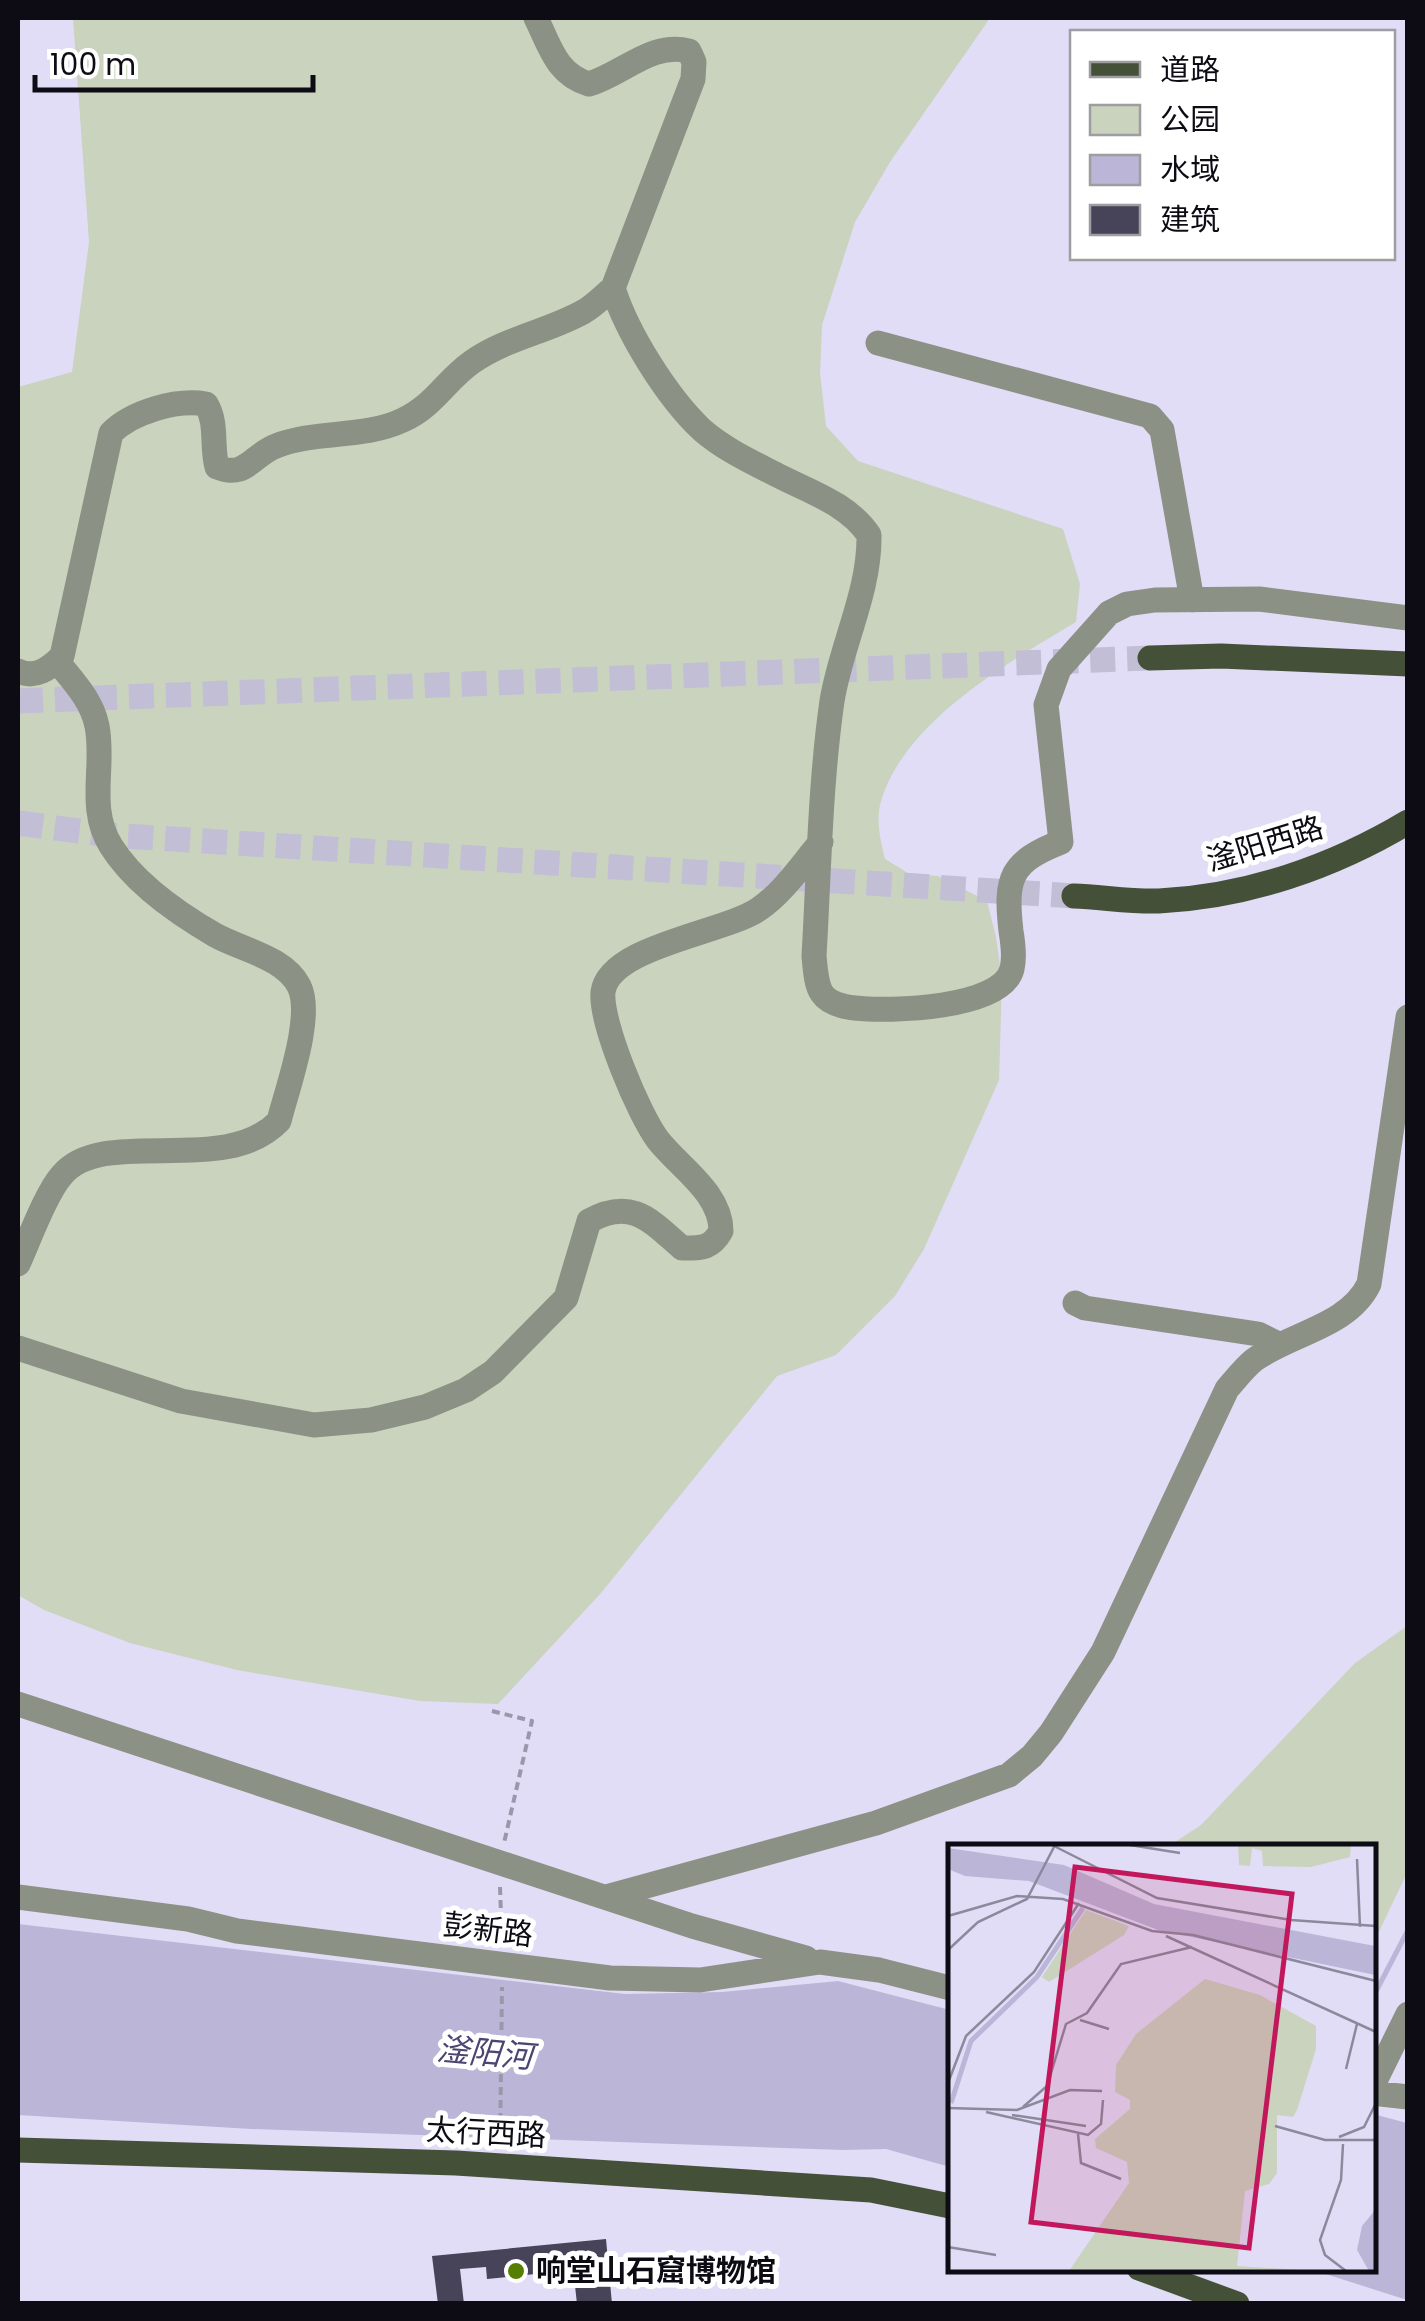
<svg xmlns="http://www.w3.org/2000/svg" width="1425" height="2321" font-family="Poppins,'Noto Sans SC',sans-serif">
  <rect width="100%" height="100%" fill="#e1ddf7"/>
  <path fill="#c9d3bd" d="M73,18h917l-100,144 -35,60 -33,103 -2,48 6,53 32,35 205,68 17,55 -4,38c-67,40 -175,101 -196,183 -4,18 1,37 5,54l23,14 30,3 49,25 9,36 6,43 -3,100 -75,169 -29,47 -59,59 -59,21 -176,217 -103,111 -78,-3 -183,-31 -107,-27 -86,-33 -26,-15v-1208l54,-15 17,-130z
    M1407,1626v247l-34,71 -1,-98h-203l32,-21 154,-162z"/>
  <path fill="#bbb6d7" d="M18,1924l607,70 97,-2 116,-11 112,29v157l-64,-18 -43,1 -592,-21 -233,-14z
    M1373,2114l34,9v177l-97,-31 62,-1z"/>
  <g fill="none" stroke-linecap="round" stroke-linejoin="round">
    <path stroke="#bbb6d7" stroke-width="5" d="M1372,1999l36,-69"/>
  </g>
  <path fill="#474358" d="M606,2239l6,65h-35l-5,-46 -27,3 1,12 -59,6 -1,-12 -26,2 4,35h-26l-6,-48z"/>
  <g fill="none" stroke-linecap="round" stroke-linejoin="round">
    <path stroke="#c1bed5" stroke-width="25" stroke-dasharray="25 12" stroke-linecap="butt" d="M18,701l1132,-43
      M18,823l92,12 964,61"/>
    <path stroke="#9a97ab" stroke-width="4" stroke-dasharray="8 5" stroke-linecap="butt" d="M492,1711l40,10 -28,122
      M500,1887l2,55
      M500,2147l2,-160"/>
    <path stroke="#8b9184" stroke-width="25" d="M536,18c14,28 20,56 53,66 34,-10 63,-43 100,-33l5,11 -1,17 -80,209c14,45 54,109 89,142 23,20 52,33 79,47 32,16 68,28 88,58 1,57 -28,110 -37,166 -12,84 -13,170 -18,255 3,32 3,48 41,52 34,4 147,1 157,-39 3,-12 1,-26 -1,-38 -6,-53 -1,-69 50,-89l-15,-137 13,-36 50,-56 18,-9 28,-4 104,-1 149,19
      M878,343l272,73 12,14 30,170
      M18,671c17,8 31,-2 44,-15l49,-223c21,-21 65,-34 95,-29 12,20 5,42 11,63 29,12 35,-12 59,-21 40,-16 87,-7 127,-26 31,-14 43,-40 69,-58 34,-24 75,-30 111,-50 11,-6 20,-16 30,-24
      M18,1264c11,-24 28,-71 44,-89 42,-50 163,3 217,-54 8,-32 35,-105 20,-135 -15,-29 -57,-36 -84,-51 -38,-22 -81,-52 -104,-89 -24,-38 -6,-80 -14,-120 -5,-26 -24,-45 -40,-65
      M1075,1303l10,5 173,26 22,11
      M18,1348l163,53 133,24 57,-5 54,-13 41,-17 27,-18 73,-74 23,-77c43,-24 62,0 93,27 19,0 29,1 39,-17 0,-38 -41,-63 -63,-91 -19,-25 -58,-118 -55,-148 6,-46 121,-59 156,-83 24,-16 43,-45 62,-67
      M18,1704l674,222 114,32
      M18,1897l170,22 49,12 373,47 90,2 120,-18 59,8 71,18
      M606,1897l270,-74 133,-48 23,-19 19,-23 52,-81 124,-263c9,-10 17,-21 27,-29 37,-27 94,-33 115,-76l39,-267
      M1372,2087l36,-73
      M1372,2093l36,4"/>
    <path stroke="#455039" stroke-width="25" d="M1150,658l71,-2 187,8
      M1074,896c28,1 57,6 85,5 87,-4 174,-34 249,-79
      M18,2150l438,13 415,27 79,16
      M1139,2268l98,36"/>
  </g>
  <circle fill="#567e00" stroke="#fff" stroke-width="4" cx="516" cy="2271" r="10"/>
  <g text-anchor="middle" stroke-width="10" stroke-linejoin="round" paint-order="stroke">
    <g font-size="30" fill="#0d0b13" stroke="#fff">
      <text transform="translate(1265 844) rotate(-17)" y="10">滏阳西路</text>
      <text transform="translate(488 1930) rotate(7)" y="10">彭新路</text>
      <text transform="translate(486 2133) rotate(3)" y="10">太行西路</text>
    </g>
    <g font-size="30" font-weight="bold" fill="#0d0b13" stroke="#fff" text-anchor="start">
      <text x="536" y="2281">响堂山石窟博物馆</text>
    </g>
    <g font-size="32" font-style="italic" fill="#4c4472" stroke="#fff">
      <text transform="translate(485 2053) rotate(5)" y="11">滏阳河</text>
    </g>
  </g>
  <g transform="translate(948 1844)">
    <rect width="428" height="428" fill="#e1ddf7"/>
    <path d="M290,1h113l-1,12 -39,10 -48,-1 -1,-15 -10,-3 -2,18 -11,-1zM138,66l43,16 -5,9 -75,47 -7,-5zM257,135l55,16 56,31v23l-19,61 -4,7 -16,-2v58l-8,11 -24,7 -8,75 78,5h-246l60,-88 -2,-21 -31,-14 -1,-9 35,-30v-9l-15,-8 1,-27 20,-31z" fill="#c9d3bd"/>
    <path d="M0,4l116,17 90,39 221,42v29l-217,-45 -129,-49 -64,-5 -17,-7zM427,366v61h-6l-12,-21 5,-24z" fill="#bbb6d7"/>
    <path fill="none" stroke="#bbb6d7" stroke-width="5" d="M3,259l20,-62 66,-64 46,-69"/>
    <path fill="none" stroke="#8c899c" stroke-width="2.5" d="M104,1l105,53 134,22 85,6M182,1l50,8M409,15l3,68M0,72l69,-20 46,3 89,32 41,4 183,46M218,92l210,96M0,106l30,-28 49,-23 27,-52M132,176l29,9M398,225l11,-45M0,239l18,-47 68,-64 45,-69M75,263l24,-21 19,-62 21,-11 34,-49 71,-17M0,264l69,2 53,-20 32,1M38,268l102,23 13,-11 2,-24M64,271l74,11M327,282l50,14h51M130,290l3,29 40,16M391,293l25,-10 12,-24M395,300l-2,36 -21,60 5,15 21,16M0,403l48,8"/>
    <path fill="#c2185b" fill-opacity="0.15" stroke="#c2185b" stroke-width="5" d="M127,23l217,27 -43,354 -218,-26z"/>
    <rect width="428" height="428" fill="none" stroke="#0d0b13" stroke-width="5"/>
  </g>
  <rect width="1425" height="2321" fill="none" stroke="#0d0b13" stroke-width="40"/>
  <rect x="1070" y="30" width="325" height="230" fill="#ffffff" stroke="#9e9da1" stroke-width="2.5"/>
  <rect x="1090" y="62" width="50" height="15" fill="#455039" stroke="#9e9da1" stroke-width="2.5"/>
  <text x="1160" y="80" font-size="30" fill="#0d0b13">道路</text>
  <rect x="1090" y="105" width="50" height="30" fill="#c9d3bd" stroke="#9e9da1" stroke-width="2.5"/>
  <text x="1160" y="130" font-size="30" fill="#0d0b13">公园</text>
  <rect x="1090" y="155" width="50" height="30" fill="#bbb6d7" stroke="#9e9da1" stroke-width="2.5"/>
  <text x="1160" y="180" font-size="30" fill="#0d0b13">水域</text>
  <rect x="1090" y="205" width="50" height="30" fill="#474358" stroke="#9e9da1" stroke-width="2.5"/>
  <text x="1160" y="230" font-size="30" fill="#0d0b13">建筑</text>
  <path d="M35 75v15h278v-15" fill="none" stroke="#0d0b13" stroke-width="5"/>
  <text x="50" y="75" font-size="30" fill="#0d0b13" stroke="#ffffff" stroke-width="8" paint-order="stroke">100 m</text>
</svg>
